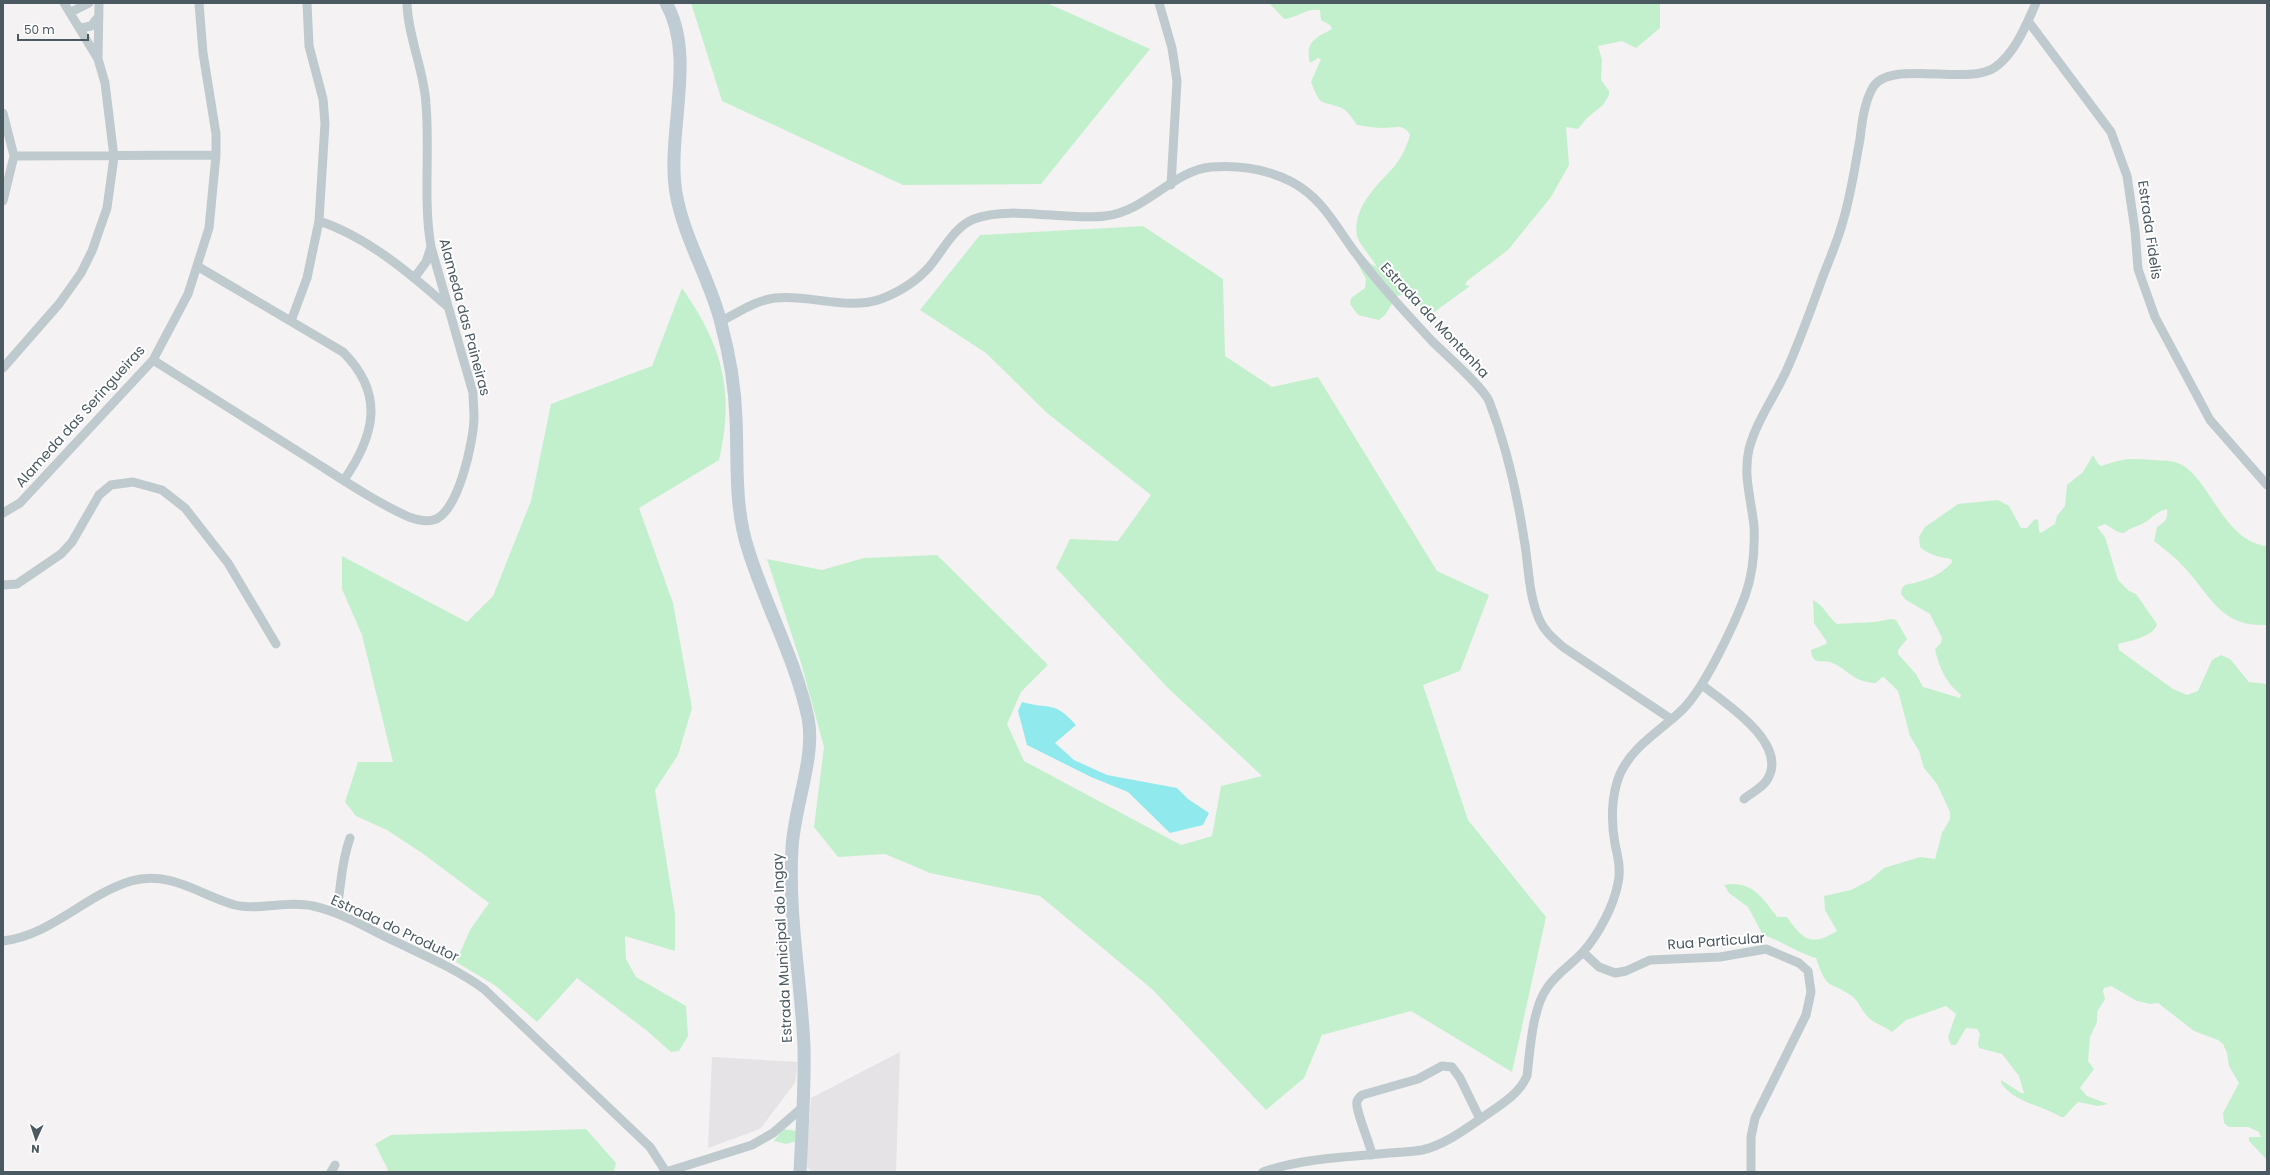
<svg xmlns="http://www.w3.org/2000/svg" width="2270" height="1175" font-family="Poppins,sans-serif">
  <rect width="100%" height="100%" fill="#f4f2f3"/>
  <path fill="#e5e3e5" d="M900,1052l-4,120h-84l-6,-6 5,-68z
    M712,1057l86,5 -3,21 -35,46 -52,19z"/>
  <path fill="#c3f0cc" d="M691,3h356l103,46 -109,135 -138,1 -181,-84z
    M1269,3h391v25l-24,20 -14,-7 -24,5 4,14 -1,20 8,11v4l-6,10 -16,13 -9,11 -12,-2 3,38 -18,32 -43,53 -41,31 -2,4 5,1 -37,27 -9,-1c-7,-11 -13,-21 -27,-16l-12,19 -6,5 -21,-5 -8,-11 1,-6 14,-10 1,-9 -26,-48 31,33 6,3c-4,-8 -18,-23 -20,-31 -5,-27 19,-50 36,-68 8,-9 14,-22 17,-33 -6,-12 -16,-7 -27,-7 -9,0 -17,-2 -26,-3 -4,-5 -9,-14 -15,-17 -23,-9 -20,1 -31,-26l10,-23 -3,-1 -8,5c-5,-21 5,-25 22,-34l-2,-4 -9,-5 -1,-10c-14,-2 -23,8 -36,9z
    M1143,226l80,53 2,77 47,31 46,-10 119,194 52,24 -29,76 -37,14 45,135 78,97 -34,155 -101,-61 -89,24 -18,43 -38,32 -113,-120 -113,-94 -110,-23 -45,-19 -47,3 -24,-30 10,-80 -23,-84 -34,-104 55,11 42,-12 73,-3 111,110 -27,27 -14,32 17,37 157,84 31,-9 9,-50 41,-10 -94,-88 -112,-120 14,-29 48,2 33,-46 -104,-82 -61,-60 -66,-43 60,-75z
    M682,288c40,57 53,103 37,172l-80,48 34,95 19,105 -14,47 -23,35 20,124v37l-50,-15 1,23 10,18 50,29 2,30 -9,15 -8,1 -25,-22 -69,-52 -40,44 -41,-36 -40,-24 14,-32 19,-27 -67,-50 -35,-23 -31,-14 -11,-14 13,-40h35l-31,-127 -20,-46v-33l125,66 26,-26 38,-95 20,-97 101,-38z
    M2093,455l5,9 3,2c24,-8 28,-8 53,-6 7,1 17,0 24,3 31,12 45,79 89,83v79c-47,2 -55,-28 -83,-58 -9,-10 -20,-18 -30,-26l3,-14c8,-5 11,-8 10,-18 -12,3 -15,10 -25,15 -7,3 -12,4 -18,9l-6,-1 -13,-8 -8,3 8,10 13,43 11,11 7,3 21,30c-3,13 -28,17 -39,20l1,6 54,39 14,6 11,-4 14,-31 9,-5 9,4 19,23 18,2v476l-18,-19v-4h12l-2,-5 -11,-5h-19l-5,-4 -1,-10 16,-30 -10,-17 -2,-13 -4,-9 -5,-4 -24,-9 -36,-28 -8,1 -13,-3 -26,-15 -7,2 -1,3 2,8 -8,13v10l-7,15 -2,24 6,8 -14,19 7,8 21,8 -10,2 -20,-4 -14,15h-3c-20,-12 -46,-14 -60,-34v-3l20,13h3l-5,-17 -17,-22 -23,-6 -1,-5 2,-9 -3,-5 -11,-1 -10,17h-5l-3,-8 8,-23 -10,-8 -40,14 -14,12c-7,-6 -17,-8 -23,-14 -7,-6 -10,-17 -17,-22 -25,-17 -24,-4 -36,-38 -19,-5 -34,-17 -53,-23l-15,-28 -19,-14 -5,-8c27,-5 38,12 53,32h10c16,23 24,30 50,14l-12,-21 -1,-14 27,-6 19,-10 14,-12 36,-11 15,2 7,-26 8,-14v-7l-13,-28 -13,-16 -5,-17 -9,-15 -12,-45 -14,-14 -3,1 -5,5c-25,-1 -27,-14 -46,-21 -5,-2 -12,1 -16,-3 -2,-2 -3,-6 -3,-9l15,-6 1,-2 -13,-19 -1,-23c11,5 15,17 24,24l38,-2 16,-3 5,1 11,19 -9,11v4l18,20 7,13 37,11 1,-3c-15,-12 -22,-27 -26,-46l6,-6 1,-5 -12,-24 -24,-14 -5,-6 1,-6 3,-3c18,-4 35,-8 47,-23l-1,-3c-12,-2 -22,-4 -31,-12l-1,-10 6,-10 33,-23 40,-4 11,6 12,22h6l7,-8 4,-1 1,12 2,2 14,-9 2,-8 8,-10 2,-21 16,-13z
    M586,1129l30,34 -2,9h-225l-14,-28 16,-9z
    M783,1129l15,2 -1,10 -11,3 -12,-3z"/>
  <path fill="#90eaed" d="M1022,702c28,8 32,-2 54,23l-21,18 19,17 33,15 70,13 11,11 21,14 -6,12 -33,8 -42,-41 -37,-15 -64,-32 -9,-34z"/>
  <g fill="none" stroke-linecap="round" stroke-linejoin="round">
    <path stroke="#becace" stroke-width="9" d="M1159,3l13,45 5,33 -6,104
      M71,12l18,-9
      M2028,21l83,111 16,44 8,54 3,39 17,48 55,103 57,65
      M81,28l10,-2 8,-10
      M98,57l1,-54
      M3,113l11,43 -11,45
      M14,156l202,-1
      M319,221c47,15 92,53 129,86
      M197,266l146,86c42,42 32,83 1,128
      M415,277l11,-15 5,-15
      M291,321l16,-43 12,-57 6,-98 -2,-24 -14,-53 -2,-43
      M721,321c17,-8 35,-21 54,-23 35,-4 72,13 106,1 18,-7 37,-19 49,-33 13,-16 25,-40 44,-47 37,-14 91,2 131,-3 42,-5 67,-45 106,-49 27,-2 56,2 81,15 30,16 43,43 62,69 24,32 51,61 78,90 13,13 51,46 57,60 17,44 28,92 35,138 5,27 4,56 16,82 5,11 14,18 23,26l108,72
      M153,360c52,33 105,66 157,99 30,19 67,44 99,58 8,3 16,5 24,3 25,-5 41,-80 41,-103 0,-8 -1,-16 -1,-24l-42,-146c-8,-47 -1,-94 -5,-143 -2,-35 -18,-66 -19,-101
      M3,368l56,-64 22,-31 11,-22 15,-43 7,-51 -9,-74 -7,-24 -34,-56
      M3,513l17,-10 133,-143 35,-66 21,-66 7,-73v-21l-13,-81 -4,-50
      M3,585l14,-1 44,-30 11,-12 27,-47 12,-10 22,-3 29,8 23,18 43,55 48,81
      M1702,685c23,18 88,59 65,95 -5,8 -16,13 -23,19
      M336,913c6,-28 4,-47 14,-75
      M3,941c49,-6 82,-46 128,-60 39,-11 69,14 104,24 23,6 52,-5 78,1 27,6 51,20 75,32 33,16 67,30 96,51l166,158 16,25
      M1583,952l16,15 16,6 11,-2 24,-11 70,-3 46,-8 33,14 9,8 3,21 -5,23 -51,103 -4,19v35
      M1372,1155c-2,-12 -17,-45 -15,-53 0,-3 3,-5 5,-7l56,-16 24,-13 10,1 8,11 20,41
      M331,1172l4,-7
      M666,1172l86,-27 21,-12 30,-26
      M1263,1172c39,-14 85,-15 126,-19 11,-1 22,-1 33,-3 23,-5 45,-22 64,-35 16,-11 33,-21 41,-39 3,-25 5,-67 20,-88 9,-14 25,-24 36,-36 16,-18 31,-47 35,-69 3,-13 0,-26 -3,-39 -4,-22 -4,-49 5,-70 13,-29 42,-44 63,-65 22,-22 51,-84 62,-113 8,-22 10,-47 9,-70 -3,-27 -11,-51 -5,-77 8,-30 27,-54 39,-82 13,-30 24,-60 35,-91 7,-18 15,-36 20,-55 8,-26 12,-55 17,-82 2,-17 4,-35 12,-50 15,-31 94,-3 122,-21 21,-14 32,-43 42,-65"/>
    <path stroke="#bfccd3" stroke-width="13" d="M666,3c31,54 0,130 10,190 8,46 34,86 45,130 8,30 14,64 15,95 2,43 -2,88 12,131 17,56 48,111 60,169 8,38 -14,89 -16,130 -4,66 9,132 12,198 1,42 -2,84 -4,126"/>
  </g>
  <g text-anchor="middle" stroke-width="4" stroke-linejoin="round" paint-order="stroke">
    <g font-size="14" fill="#4a5a60" stroke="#fff">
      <text transform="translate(2150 230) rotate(82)" y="5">Estrada Fidelis</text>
      <text transform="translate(465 317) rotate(75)" y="5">Alameda das Paineiras</text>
      <text transform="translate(1435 320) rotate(47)" y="5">Estrada da Montanha</text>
      <text transform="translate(80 416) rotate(-48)" y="5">Alameda das Seringueiras</text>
      <text transform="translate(395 928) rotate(25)" y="5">Estrada do Produtor</text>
      <text transform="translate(1716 941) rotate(-4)" y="5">Rua Particular</text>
      <text transform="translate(782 948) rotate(-93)" y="5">Estrada Municipal do Ingay</text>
    </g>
  </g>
  <rect width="2270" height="1175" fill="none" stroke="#4a5a60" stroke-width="8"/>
  <g transform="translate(36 1139) rotate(183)" stroke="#ffffff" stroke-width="3" paint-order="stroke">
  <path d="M0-3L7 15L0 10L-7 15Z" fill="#4a5a60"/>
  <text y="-6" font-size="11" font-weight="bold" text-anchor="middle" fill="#4a5a60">N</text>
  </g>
  <path d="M18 34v6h70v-6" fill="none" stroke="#4a5a60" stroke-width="2"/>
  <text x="24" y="34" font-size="12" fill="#4a5a60" stroke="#ffffff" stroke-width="3" paint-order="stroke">50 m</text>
</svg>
